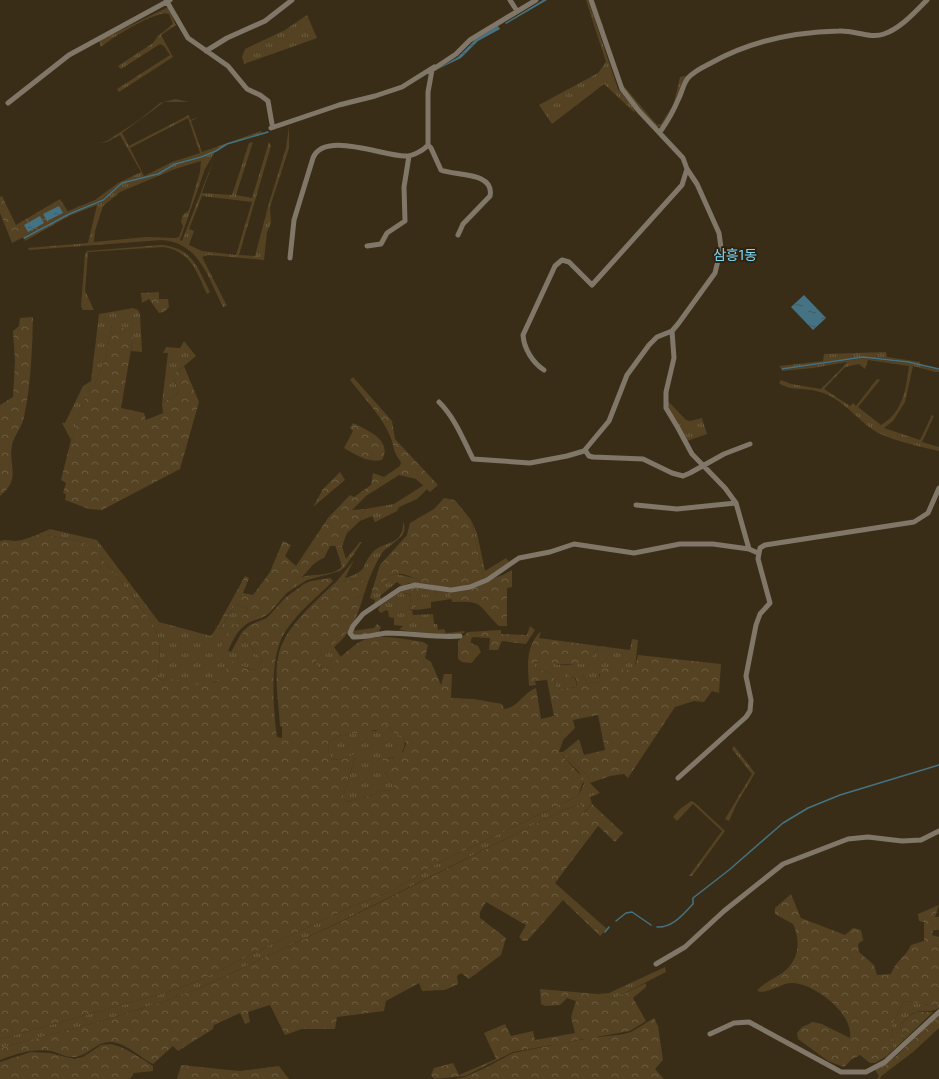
<svg xmlns="http://www.w3.org/2000/svg" width="939" height="1079" font-family="'Exo 2','Noto Sans KR',sans-serif">
  <defs>
    <pattern id="grass-tufts" width="24" height="20" patternUnits="userSpaceOnUse"><rect width="24" height="20" fill="#544222"/><path d="M3 7l-1-3M5 7V3M7 7l1-3M15 17l-1-3M17 17v-4M19 17l1-3" fill="none" stroke="#6c5d41"/></pattern>
    <pattern id="forest-crowns" width="20" height="18" patternUnits="userSpaceOnUse"><rect width="20" height="18" fill="#544222"/><path d="M2 6a3 3 0 1 1 6 0M12 15a3 3 0 1 1 6 0" fill="none" stroke="#6c5d41"/></pattern>
    <pattern id="water-ripples" width="26" height="14" patternUnits="userSpaceOnUse"><rect width="26" height="14" fill="#457383"/><path d="M2 4q2-2 4 0t4 0M15 11q2-2 4 0t4 0" fill="none" stroke="#455c64"/></pattern>
  </defs>
  <rect width="100%" height="100%" fill="#392d18"/>
  <path fill="url(#grass-tufts)" fill-rule="evenodd" d="M586,0h2l30,89 18,21 -2,2 -30,-28 -52,40 -13,-19 59,-32 8,-11z
    M593,0h1l29,85 34,40 4,-1 13,-21 6,-26 10,-2 -29,51 -4,1 -32,-35z
    M168,7l8,18 -15,10 12,22 -54,35 -2,-3 53,-34 -6,-9 -4,-2 -39,25 -3,-3 35,-23 5,-7 15,-12 -4,-10c-11,-5 -58,24 -68,33l-2,-6z
    M307,15l10,23 -73,26 -2,-7 3,-8 40,-19z
    M175,99l14,3h-25l-42,31 7,13 60,-31 1,5 9,-3 -8,4 11,31 59,-21 1,2 6,-2 -41,13 -11,7 -15,5 -26,7 -18,11 -35,9 -20,16 -33,14 -1,-2 27,-11 23,-17 23,-11 -21,-37 -13,7 -8,1 8,-2 32,-21 21,-17zM188,118l12,35 -28,9 -28,14 -14,-28z
    M289,126v22l-19,59 1,16 -4,9 -3,28 -56,-5 -6,2 25,49 -4,1c-15,-29 -23,-64 -61,-67l-133,10 -1,-2 60,-5 9,-38 -28,11 -44,25 -1,-3 46,-24 30,-12 23,-19 35,-8 18,-11 39,-12 -10,17 -25,71 2,1 33,-85 -13,37 30,2 17,-52 4,-1 -17,53 16,3 17,-56 2,4 -32,109 16,1 14,-53 17,-55zM201,161l-1,11 -11,38 -6,5 -2,7 2,4 -4,11 -3,1 -30,-1 -52,5 1,-11 8,-25 17,-14 55,-23zM202,196l50,6 -16,53 -34,-4 -13,-6 5,-14 -5,-2z
    M161,245c32,3 36,22 49,47l-3,2c-11,-23 -16,-43 -44,-47l-75,5 -3,39 9,19h-11l-2,-3 4,-53 2,-3z
    M133,308l5,2 2,4 2,38 -11,-1 2,-13 -21,-14 -6,33 -12,29 -5,2 -18,52 -9,-17h3l18,-37 8,-5 8,-67z
    M184,341l12,15 -23,19 6,18 -17,10 6,-50h-5l3,-6 14,1z
    M886,352l1,5 33,5 1,4c-48,-16 -92,-4 -139,3l-3,-3 44,-5 1,-7z
    M863,358l45,5 31,7v2h-4l-22,-6 -8,36 -12,19 -9,7 36,12 12,-25 2,1 -12,26 17,5v4c-17,-4 -50,-11 -64,-20 -19,-12 -33,-33 -55,-39 -15,-5 -28,0 -41,-9l2,-3 10,4 30,5 24,-24 2,-3 -34,6 -31,3v-1zM868,360l41,6c-3,24 -6,46 -28,59l-23,-18 22,-27 -3,-1 -21,27 -3,-3 -3,3 -26,-17 21,-22 14,-3 6,5z
    M668,401l18,19 4,1 12,-3 5,16 -20,7 -19,-31z
    M424,485l3,4 -10,10 -18,8 -2,4 -22,11 -3,-6 -12,5 5,-12 29,-5z
    M471,520l6,13 8,38 21,-13 3,4 -25,17z
    M403,522c8,14 -15,23 -21,31 -6,9 -10,19 -14,29l-5,-1 -5,-3 -17,4 -4,-1 17,-21 -9,18c25,-7 15,-13 29,-27 10,-10 30,-5 29,-29z
    M50,529l47,11 62,82 52,14 6,-9 3,2 15,-25 13,5 -27,38 10,5 11,-20 3,8 17,20 -5,9 -6,1 -8,-4c-13,8 -32,22 -49,19 -12,-2 -19,-6 -31,-4l-5,-4c1,-17 4,-33 -3,-49 -4,-9 -58,-78 -65,-82 -16,-8 -34,-9 -51,-12z
    M360,542h2l-17,25 -5,4 -33,9 -22,14c5,-6 10,-15 18,-17 11,-4 31,0 39,-11l-7,-21 7,1 4,13z
    M396,574l18,4 13,6 -18,-1 -7,3 -5,-4 -17,14 2,4 -8,5 1,-5 -5,-2 2,-7 4,2 14,-17z
    M403,590l1,4h5l2,3 -2,12 3,1 1,5 20,-1 1,10h3l1,6 6,-1 2,4 19,-2 -1,2 -15,3 -50,-6 4,-4 -9,-1v-7l-5,-1 -1,-6 -2,-1 -5,3 -3,-3 2,-4z
    M435,590l15,2 2,7 -21,3v6l-16,2 4,-17 17,3z
    M364,594c-6,21 -13,40 -30,53l7,10 -11,8 -11,3 -4,-5 39,-64z
    M632,639l6,1 -3,28 -10,4 -26,2 2,8 -14,1 -5,-9 -11,4h4l2,9 -17,2 -4,-2 -3,-13 -18,-6v-5l3,-2c22,5 49,9 61,-15l31,4z
    M387,725l7,8 10,4c3,12 -3,21 -16,21l-4,14 5,5 6,12 -3,2 -12,-1 -7,5 -27,7 -3,-5 13,-43 -16,6 -8,-1 -4,-8 1,-9 9,-6 28,-5h9z
    M734,746l21,27 -18,30 -8,18 -4,-2 27,-45 -20,-25z
    M559,752h4l24,23 3,8 10,10 -10,4 2,7 -9,9 -3,-9 -19,7 -211,106 -150,71 -38,14 -57,18 -105,28v-9l168,-47 30,-11 70,-35 87,-41 35,-13 48,-29 140,-67 6,-12 -5,-12z
    M691,801l3,1 31,29 -33,45h-3l33,-45 -29,-27 -16,17 -4,-4 7,-8z
    M665,967l1,5 -53,27 -16,-5 12,-1z
    M904,1001l33,5 2,-2v4c-8,5 -15,2 -23,4 -7,2 -11,8 -16,13l4,15 -17,16 6,-9 -1,-22z"/>
  <path fill="url(#forest-crowns)" fill-rule="evenodd" d="M2,196l14,29 44,-26 9,14 -57,30 -12,-30v-16z
    M159,292v7h9l1,8 -5,5 -5,1 -10,-14 -7,4 -1,-10z
    M33,317c-1,34 -2,68 -9,100 -2,10 -10,19 -12,28 -4,23 10,32 -12,51v-91l13,-8 2,-36 -2,-30 6,-5 1,-8z
    M112,324c10,2 15,6 21,14l-12,70 23,5 2,7 17,-7 -1,-10 17,-10 -6,-18 11,-9 15,36 -19,67 -78,41 -13,-1 -24,-9 1,-6 -3,-1 3,-10 -5,-3 10,-40 18,-53 5,-1 12,-29z
    M353,377l39,44 3,18 43,46 -8,7 -14,-13 -17,-4 -33,21 -14,14 13,-1 -5,12 -13,12 -5,13h-12l-6,12c-14,6 -13,11 -23,20 -12,10 -20,23 -31,34 -7,8 -19,7 -27,15 -7,6 -11,15 -15,24l-7,-4 10,-23 5,1 12,-16 -13,-5 -15,25 -3,-2 28,-51 4,2 -6,15 10,2 17,-23 13,-31 8,4 -6,11 11,10 32,-48 22,-23 4,2 17,-12 2,-12 11,4 16,-11 1,-4c-9,-12 -6,-14 -11,-26 -8,-20 -27,-39 -40,-56z
    M353,423c14,7 40,17 29,37 -14,3 -26,-5 -38,-12l9,-17 -3,-3z
    M340,472l5,8 -32,27 10,-18z
    M444,498l11,2 16,20 13,59c-19,9 -36,10 -57,5 -10,-3 -23,-14 -35,-9 -6,3 -10,14 -16,18l-4,-2 8,-26 27,-30 3,-12 24,-14z
    M39,534c17,3 35,4 51,12 7,4 61,73 65,82 7,16 4,32 3,49l5,4 11,-2 22,6 20,-3 17,-21 17,9 7,-1 5,-9 -17,-20 -3,-8 8,-7 17,-7 18,-20 19,-14 7,-3 19,-3 3,3c-16,16 -35,31 -48,51 -16,24 -12,77 -8,105l5,1v-11l-2,-1c-1,-22 -6,-46 -2,-68 4,-29 38,-57 59,-77l5,1 16,-4 5,3 5,1 -4,12 -10,5 4,9c-5,11 -9,24 -18,31 -13,11 -15,6 -25,24l4,5c16,-4 24,-14 36,-23 17,-14 48,-6 68,-3l5,3 -3,13 6,4 10,23 3,-11h8l-1,24 23,1 28,5 2,5c15,-2 19,-16 32,-21l5,31 13,-3 -7,-36 -12,1 1,4 -7,1c-1,-21 -4,-39 12,-55l-2,7 60,8 -11,18h-40l-10,-3 -3,2v5l18,6 3,13 4,2 17,-2 -1,-9 -9,-2 2,-5 13,3 5,9 13,-1v-13l5,-2 17,1 3,4 7,-5h3l3,-12 83,9 -2,29 -7,-2 -8,11 -10,-1 -19,6 -47,71 -4,-4 -14,2 -20,7 -3,-8 -24,-23 16,-13 5,16 21,-5 -7,-35 -25,5 2,8 -12,12 -4,12 25,27 -6,17 -140,67 -48,29 -35,13 -87,41 -70,35 -30,11 -168,47v-498c6,-2 10,0 16,0 8,-1 15,-4 23,-7zM387,725l7,8 10,4 2,7 -3,8 -5,1 -5,5 -10,1 -2,10 8,8 6,12 -4,2 -11,-1 -7,5 -27,7 -3,-5 13,-43 -16,6 -8,-1 -4,-8 1,-9 9,-6 44,-7z
    M512,570v17l-5,1v38h-8c-21,-20 -14,-26 -47,-24l-2,-10 53,-17z
    M412,587l23,3 1,6 -17,-2 -4,16 -6,-1 2,-12 -1,-3 -8,-1 1,-3z
    M377,624l4,3 -3,6 -26,2v-4l22,-3z
    M530,626l5,4 -9,14 -24,-3 -4,9h-9l1,-12 -17,-1 -2,2v4l7,3 3,6 -10,11 -9,-1 -4,-3v-18l10,-9 33,-2v4l26,1z
    M581,804l3,9 8,-9 31,29 -8,9 -17,-16 -43,57 52,46 -7,7 -37,-36 -36,41h-4l-4,-4 7,-12 -40,-23 -6,10v6l26,20 -5,17 -32,24 -8,-6 -4,3 1,8 -13,6 -23,1 -3,-8 -33,18 -2,10 -47,6 -2,12h-33l-17,6 -15,-30 -22,7 2,10 -5,2 -5,-11 -26,12 -1,4 -35,22 -5,-5 -20,18c-14,-7 -25,-20 -41,-22 -15,-1 -23,13 -37,15 -8,1 -16,-4 -24,-6 -16,-3 -36,3 -51,9v-12l105,-28 57,-18 38,-14 151,-71 210,-106z
    M791,894l10,24 44,17 8,-7 8,2 2,10 -5,4 1,8 15,13 3,10 14,-1c6,-15 14,-16 20,-29l13,-4v-19l-5,-1 -1,-7 21,-9 -4,12h4v13h-6l-1,5 7,2v67l-2,2 -33,-5 -12,24 1,22 -6,9 -12,7h-5l-10,-8 -8,4 -8,8 -16,-6 -30,-22 -1,-6 5,-6 11,-5 9,2 28,14c4,-24 -35,-54 -57,-55 -11,-1 -26,12 -36,8 8,-10 20,-13 29,-21 14,-13 14,-30 7,-46l-18,-10v-6z
    M646,983v4l-13,11 13,23 -16,10 -117,21 -48,24 -31,3 -3,-4 3,-7 19,-5 6,12 37,-16 -12,-26 21,-9 6,12 22,-5 2,9 40,-7 -4,-16 5,-16 -9,-3 -7,7 -15,1 -4,-2 -1,-15 57,5 16,5z
    M916,1012h17l-29,28 -4,-15 9,-9z
    M939,1015v13l-26,24 -33,25 1,2h-4l2,-3 -4,-6 20,-13z
    M654,1018l4,8 5,34 -8,9 9,10h-209l10,-2 22,-10 26,-14 70,-14 41,-5 7,-2z
    M111,1044c16,4 28,13 42,22v5l-19,2 -4,6h-130v-17l31,-10 19,1 24,6 9,-2 18,-12z
    M181,1065l58,6 40,-5 10,13h-112z"/>
  <path fill="url(#water-ripples)" d="M543,0h4l-41,24 -1,-1z
    M498,26l2,3 -22,12 -17,17 -25,12 22,-13 17,-17z
    M59,206l4,7 -16,8 -4,-7z
    M40,216l4,7 -16,9 -4,-7z
    M804,295l22,23 -13,12 -22,-23z"/>
  <g fill="none" stroke-linecap="round" stroke-linejoin="round">
    <path stroke="#457383" stroke-width="1.5" d="M24,238l45,-24 34,-14 19,-17 36,-9 17,-10 26,-7 15,-6 11,-7 41,-12
      M782,369l81,-12 45,5 31,7
      M616,921l10,-8 6,-1 19,13
      M657,927c16,1 26,-13 36,-23v-6l36,-28 54,-47 25,-15 32,-13 99,-30
      M605,932l4,-5"/>
    <path stroke="#807768" stroke-width="5" d="M166,0l22,38 40,28 19,23 13,6 8,6 4,23
      M510,0l7,11
      M206,51l21,-13 38,-17 27,-21
      M8,103l61,-48 101,-55
      M271,128l68,-23 36,-9 27,-9 32,-20
      M660,132c7,-10 13,-20 18,-32 4,-7 5,-16 10,-22 6,-7 15,-11 23,-15 39,-22 83,-31 128,-32 15,-1 31,8 45,3 17,-6 30,-21 43,-34
      M458,235l5,-11 27,-28c5,-25 -36,-20 -49,-26l-10,-22 -3,-3v-53l4,-22 24,-16 14,-14 66,-40
      M367,246l14,-2 6,-11 18,-12 -1,-34 5,-31
      M290,258l4,-38 19,-62c11,-28 72,-1 93,-2 7,0 18,-6 22,-11
      M672,331l2,27 -8,34v16l12,20 14,26 33,34 11,15 13,46
      M544,370c-11,-7 -20,-21 -21,-35l32,-69 7,-6 7,2 23,23 90,-100 5,-16
      M439,402c16,16 24,37 34,57l57,4 37,-7 17,-5 25,-30 18,-46 22,-30 8,-8 15,-6 6,-7 37,-51 6,-25 -2,-15 -22,-49 -10,-15 -4,-11 -44,-47 -17,-22 -31,-89
      M585,450l4,6 4,1 50,2 29,14 11,3 7,-3 34,-19 26,-10
      M636,505l41,4 59,-6
      M460,636c-24,2 -48,-3 -73,-3 -11,1 -22,5 -34,4l-3,-4 3,-7 10,-12 37,-25 15,-4 36,5 19,-3 17,-7 32,-22 31,-6 24,-8 60,9 46,-9h33l36,5 9,4
      M678,778l68,-61 4,-6 1,-11 -5,-24 10,-51 4,-11 10,-11 -12,-44 2,-11 5,-3 149,-23 14,-9 11,-25
      M656,964l29,-17 39,-36 59,-47 65,-25 20,-2 34,4 19,-1 18,-9
      M710,1034l24,-11 15,-1 92,50h25l19,-10 54,-50"/>
  </g>
  <g text-anchor="middle" stroke-width="4" stroke-linejoin="round" paint-order="stroke">
    <g font-size="14" fill="#79d7f8" stroke="#2f230f">
      <text x="735" y="260">삼흥1동</text>
    </g>
  </g>
</svg>
